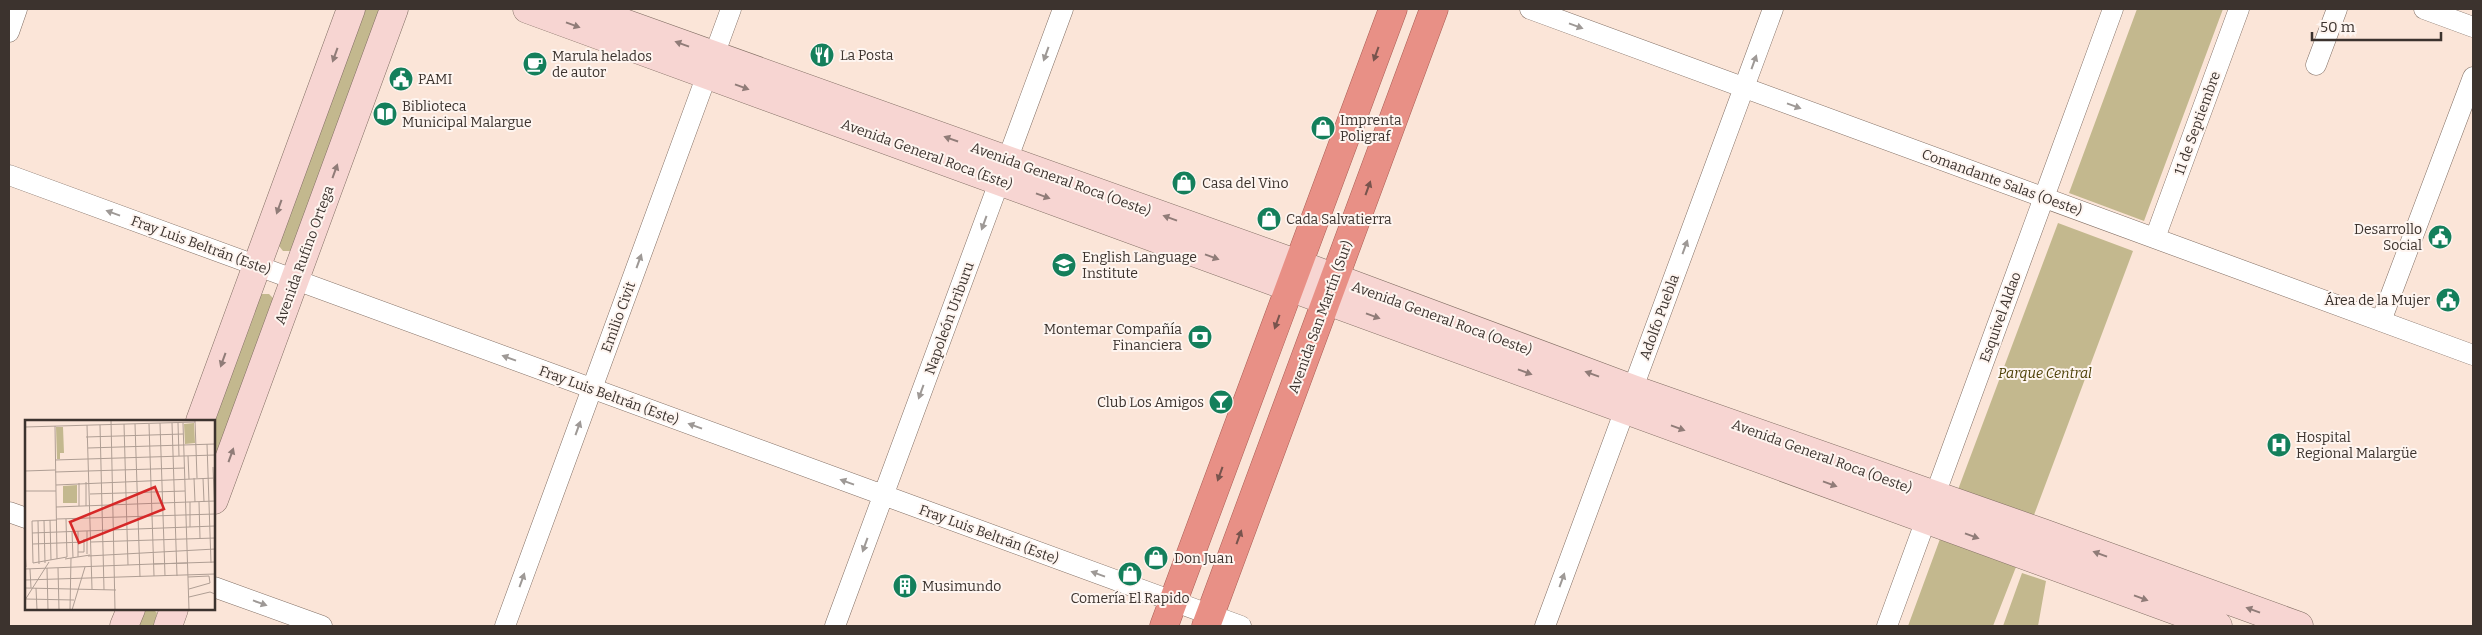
<svg xmlns="http://www.w3.org/2000/svg" width="2482" height="635" font-family="Bitter,serif">
  <rect width="100%" height="100%" fill="#fbe5d8"/>
  <path fill="#c3b88e" d="M363,9h19l-87,238 -5,4h-7l-4,-5v-6z
    M2137,9h86l-79,212 -75,-28z
    M2058,223l75,28 -102,272 -75,-28z
    M262,294h7l5,5 -60,170v-48l44,-122z
    M1940,539l76,28 -23,59h-85z
    M2022,573l24,8 -8,45h-35z
    M145,609h8l4,4 -3,13h-18z"/>
  <g fill="none" stroke-linecap="round" stroke-linejoin="round">
    <defs>
      <path id="minor" d="M1530,9l943,346
        M2424,9l49,18
        M9,32l8,-23
        M2316,65l21,-56
        M9,175l1232,451
        M2155,238l84,-229
        M2381,321l92,-244
        M9,512l17,6
        M214,587l108,39
        M505,626l226,-617
        M835,626l228,-617
        M1545,626l228,-617
        M1887,626l226,-617"/>
      <path id="secondary" d="M527,9l1691,617
        M585,9l713,255 335,125 410,144 256,93
        M200,421l151,-412
        M214,500l180,-491
        M124,626l7,-17
        M168,626l6,-17"/>
      <path id="trunk" d="M1164,626l229,-617
        M1206,626l228,-617"/>
    </defs>
    <use href="#minor" stroke="#816e63" stroke-width="21"/>
    <use href="#secondary" stroke="#816e63" stroke-width="29"/>
    <use href="#trunk" stroke="#a95d54" stroke-width="29"/>
    <use href="#minor" stroke="#fff" stroke-width="20"/>
    <use href="#secondary" stroke="#f7d5d2" stroke-width="28"/>
    <use href="#trunk" stroke="#e89086" stroke-width="28"/>
  </g>
  <defs><path id="oneway-solid" d="M-6-.8H1V-3.2L6.5 0L1 3.2V.8H-6Z" transform="scale(1.25)"/></defs>
  <g fill="#907c78">
    <use href="#oneway-solid" transform="translate(573 25) rotate(20)"/>
    <use href="#oneway-solid" transform="translate(682 44) rotate(-160)"/>
    <use href="#oneway-solid" transform="translate(335 55) rotate(110)"/>
    <use href="#oneway-solid" transform="translate(742 87) rotate(20)"/>
    <use href="#oneway-solid" transform="translate(951 139) rotate(-161)"/>
    <use href="#oneway-solid" transform="translate(335 171) rotate(-70)"/>
    <use href="#oneway-solid" transform="translate(1043 196) rotate(20)"/>
    <use href="#oneway-solid" transform="translate(279 207) rotate(110)"/>
    <use href="#oneway-solid" transform="translate(1170 218) rotate(-160)"/>
    <use href="#oneway-solid" transform="translate(1212 257) rotate(20)"/>
    <use href="#oneway-solid" transform="translate(1373 316) rotate(20)"/>
    <use href="#oneway-solid" transform="translate(223 360) rotate(110)"/>
    <use href="#oneway-solid" transform="translate(1525 372) rotate(20)"/>
    <use href="#oneway-solid" transform="translate(1592 374) rotate(-160)"/>
    <use href="#oneway-solid" transform="translate(1678 428) rotate(20)"/>
    <use href="#oneway-solid" transform="translate(231 455) rotate(-70)"/>
    <use href="#oneway-solid" transform="translate(1830 484) rotate(20)"/>
    <use href="#oneway-solid" transform="translate(1972 536) rotate(20)"/>
    <use href="#oneway-solid" transform="translate(2100 554) rotate(-160)"/>
    <use href="#oneway-solid" transform="translate(2141 598) rotate(20)"/>
    <use href="#oneway-solid" transform="translate(2253 610) rotate(-160)"/>
  </g>
  <g fill="#9e9996">
    <use href="#oneway-solid" transform="translate(1576 26) rotate(20)"/>
    <use href="#oneway-solid" transform="translate(1046 54) rotate(110)"/>
    <use href="#oneway-solid" transform="translate(1754 62) rotate(-70)"/>
    <use href="#oneway-solid" transform="translate(1794 106) rotate(20)"/>
    <use href="#oneway-solid" transform="translate(113 213) rotate(-160)"/>
    <use href="#oneway-solid" transform="translate(984 223) rotate(110)"/>
    <use href="#oneway-solid" transform="translate(1685 247) rotate(-70)"/>
    <use href="#oneway-solid" transform="translate(639 261) rotate(-70)"/>
    <use href="#oneway-solid" transform="translate(509 358) rotate(-160)"/>
    <use href="#oneway-solid" transform="translate(921 392) rotate(110)"/>
    <use href="#oneway-solid" transform="translate(695 426) rotate(-160)"/>
    <use href="#oneway-solid" transform="translate(578 428) rotate(-70)"/>
    <use href="#oneway-solid" transform="translate(847 482) rotate(-160)"/>
    <use href="#oneway-solid" transform="translate(865 545) rotate(110)"/>
    <use href="#oneway-solid" transform="translate(1098 574) rotate(-160)"/>
    <use href="#oneway-solid" transform="translate(522 580) rotate(-70)"/>
    <use href="#oneway-solid" transform="translate(1562 580) rotate(-70)"/>
    <use href="#oneway-solid" transform="translate(260 603) rotate(20)"/>
  </g>
  <g fill="#78544d">
    <use href="#oneway-solid" transform="translate(1376 54) rotate(110)"/>
    <use href="#oneway-solid" transform="translate(1368 188) rotate(-70)"/>
    <use href="#oneway-solid" transform="translate(1277 322) rotate(110)"/>
    <use href="#oneway-solid" transform="translate(1220 474) rotate(110)"/>
    <use href="#oneway-solid" transform="translate(1239 537) rotate(-70)"/>
  </g>
  <defs>
    <symbol id="restaurant-disc" viewBox="-11 -11 22 22"><circle r="9.5" fill="#147f5b" stroke="#fef5f0"/><path d="M-5-6h1v4h1v-4h1v4h1v-4h1v5L-1.5 .5V6h-2V.5L-5-1ZM5-6V6H3V1.5H1.5Q1.5-4 5-6Z" fill="#fff"/></symbol>
    <symbol id="cafe-disc" viewBox="-11 -11 22 22"><circle r="9.5" fill="#147f5b" stroke="#fef5f0"/><path d="M-5.5-4.5H6V0H3Q3 3.5 0 3.5H-2.5Q-5.5 3.5-5.5 0ZM3-3.2v2h1.7v-2ZM-6 4.5H4V6H-6Z" fill="#fff"/></symbol>
    <symbol id="civic-disc" viewBox="-11 -11 22 22"><circle r="9.5" fill="#147f5b" stroke="#fef5f0"/><path d="M-.6-6.5H3V-4.5H.6V-3L4-1V1h2V6H-6V1h2V-1L-.6-3ZM-1.2 2.5V6h2.4V2.5Z" fill="#fff"/></symbol>
    <symbol id="library-disc" viewBox="-11 -11 22 22"><circle r="9.5" fill="#147f5b" stroke="#fef5f0"/><path d="M-6-4Q-3-5.5-.7-3.5V5Q-3 3-6 4ZM6-4Q3-5.5 .7-3.5V5Q3 3 6 4Z" fill="#fff"/></symbol>
    <symbol id="shop-disc" viewBox="-11 -11 22 22"><circle r="9.5" fill="#147f5b" stroke="#fef5f0"/><path d="M-5-2.5h2.3a2.7 3.5 0 0 1 5.4 0H5L5.5 6h-11ZM-1.5-2.5h3a1.5 2.3 0 0 0-3 0Z" fill="#fff"/></symbol>
    <symbol id="school-disc" viewBox="-11 -11 22 22"><circle r="9.5" fill="#147f5b" stroke="#fef5f0"/><path d="M0-5L7-2L0 1L-7-2ZM-4 1L0 2.5L4 1V4Q0 6-4 4Z" fill="#fff"/></symbol>
    <symbol id="bank-disc" viewBox="-11 -11 22 22"><circle r="9.5" fill="#147f5b" stroke="#fef5f0"/><path d="M-6-4H6V4H-6ZM0-2.3a2.3 2.3 0 1 0 0 4.6a2.3 2.3 0 1 0 0-4.6Z" fill="#fff"/></symbol>
    <symbol id="bar-disc" viewBox="-11 -11 22 22"><circle r="9.5" fill="#147f5b" stroke="#fef5f0"/><path d="M-6-5H6L.8 .8V4.5H3.5V6h-7V4.5H-.8V.8Z" fill="#fff"/></symbol>
    <symbol id="hospital-disc" viewBox="-11 -11 22 22"><circle r="9.5" fill="#147f5b" stroke="#fef5f0"/><path d="M-5-5h3v3.5h4V-5h3V5h-3V1.5h-4V5h-3Z" fill="#fff"/></symbol>
    <symbol id="building-disc" viewBox="-11 -11 22 22"><circle r="9.5" fill="#147f5b" stroke="#fef5f0"/><path d="M-4-6H4V6H1V3H-1V6H-4ZM-2.5-4.3h1.7v1.8h-1.7ZM.8-4.3h1.7v1.8H.8ZM-2.5-1h1.7V.8h-1.7ZM.8-1h1.7V.8H.8Z" fill="#fff"/></symbol>
  </defs>
  <g fill-rule="evenodd">
    <use href="#restaurant-disc" x="808" y="41" width="28" height="28"/>
    <use href="#cafe-disc" x="521" y="50" width="28" height="28"/>
    <use href="#civic-disc" x="387" y="65" width="28" height="28"/>
    <use href="#library-disc" x="371" y="100" width="28" height="28"/>
    <use href="#shop-disc" x="1309" y="114" width="28" height="28"/>
    <use href="#shop-disc" x="1170" y="169" width="28" height="28"/>
    <use href="#shop-disc" x="1255" y="205" width="28" height="28"/>
    <use href="#civic-disc" x="2426" y="223" width="28" height="28"/>
    <use href="#school-disc" x="1050" y="251" width="28" height="28"/>
    <use href="#civic-disc" x="2434" y="286" width="28" height="28"/>
    <use href="#bank-disc" x="1186" y="323" width="28" height="28"/>
    <use href="#bar-disc" x="1207" y="388" width="28" height="28"/>
    <use href="#hospital-disc" x="2265" y="431" width="28" height="28"/>
    <use href="#shop-disc" x="1142" y="544" width="28" height="28"/>
    <use href="#shop-disc" x="1116" y="560" width="28" height="28"/>
    <use href="#building-disc" x="891" y="572" width="28" height="28"/>
  </g>
  <g text-anchor="middle" stroke-width="4" stroke-linejoin="round" paint-order="stroke">
    <g font-size="14" fill="#3c332e" stroke="#fef5f0" text-anchor="start">
      <text x="840" y="60">La Posta</text>
      <text x="552" y="61">Marula helados<tspan x="552" dy="16">de autor</tspan></text>
      <text x="418" y="84">PAMI</text>
      <text x="402" y="111">Biblioteca<tspan x="402" dy="16">Municipal Malargue</tspan></text>
      <text x="1340" y="125">Imprenta<tspan x="1340" dy="16">Poligraf</tspan></text>
      <text x="1202" y="188">Casa del Vino</text>
      <text x="1286" y="224">Cada Salvatierra</text>
      <text x="2422" y="234" text-anchor="end">Desarrollo<tspan x="2422" dy="16">Social</tspan></text>
      <text x="1082" y="262">English Language<tspan x="1082" dy="16">Institute</tspan></text>
      <text x="2430" y="305" text-anchor="end">Área de la Mujer</text>
      <text x="1182" y="334" text-anchor="end">Montemar Compañía<tspan x="1182" dy="16">Financiera</tspan></text>
      <text x="1204" y="407" text-anchor="end">Club Los Amigos</text>
      <text x="2296" y="442">Hospital<tspan x="2296" dy="16">Regional Malargüe</tspan></text>
      <text x="1174" y="563">Don Juan</text>
      <text x="922" y="591">Musimundo</text>
      <text x="1130" y="603" text-anchor="middle">Comería El Rapido</text>
    </g>
    <g font-size="14" fill="#3c332e" stroke="#fef5f0">
      <text transform="translate(2197 123) rotate(-70)" y="5">11 de Septiembre</text>
      <text transform="translate(927 154) rotate(20)" y="5">Avenida General Roca (Este)</text>
      <text transform="translate(1061 179) rotate(20)" y="5">Avenida General Roca (Oeste)</text>
      <text transform="translate(2002 182) rotate(20)" y="5">Comandante Salas (Oeste)</text>
      <text transform="translate(201 245) rotate(20)" y="5">Fray Luis Beltrán (Este)</text>
      <text transform="translate(304 255) rotate(-70)" y="5">Avenida Rufino Ortega</text>
      <text transform="translate(618 317) rotate(-70)" y="5">Emilio Civit</text>
      <text transform="translate(1320 317) rotate(-70)" y="5">Avenida San Martín (Sur)</text>
      <text transform="translate(1659 317) rotate(-70)" y="5">Adolfo Puebla</text>
      <text transform="translate(2000 317) rotate(-70)" y="5">Esquivel Aldao</text>
      <text transform="translate(949 318) rotate(-70)" y="5">Napoleón Uriburu</text>
      <text transform="translate(1442 318) rotate(20)" y="5">Avenida General Roca (Oeste)</text>
      <text transform="translate(609 395) rotate(20)" y="5">Fray Luis Beltrán (Este)</text>
      <text transform="translate(1822 456) rotate(20)" y="5">Avenida General Roca (Oeste)</text>
      <text transform="translate(989 534) rotate(20)" y="5">Fray Luis Beltrán (Este)</text>
    </g>
    <g font-size="14" font-style="italic" fill="#4d4007" stroke="#fef5f0">
      <text x="2045" y="378">Parque Central</text>
    </g>
  </g>
  <g transform="translate(25 420)">
    <rect width="190" height="190" fill="#fbe5d8"/>
    <path d="M169,3l1,20 -10,1 -1,-20zM31,7h7l1,26h-4v6h-3zM52,65v18h-14v-17z" fill="#c3b88e"/>
    <path fill="none" stroke="#af9e94" stroke-width="1" d="M86,0l4,190M170,0l2,58M135,3l5,153M147,3l5,153M153,3l1,33M158,3l6,187M99,4l4,141M110,4l5,153M124,4l5,152M62,5l5,164M75,5l4,165M30,6l2,133M0,7l170,-5M61,17l97,-3M182,24l4,119M63,28l127,-4M163,36l1,23M30,40l160,-5M188,47l2,48M0,51l30,-1M30,52l130,-4M169,58l1,24M178,58l1,24M61,62v24M54,63v23M31,65l159,-7M0,71h31M65,74l95,-3M165,82v25M174,82l1,36M31,87l159,-6M32,99l158,-5M19,100l1,43M25,100l1,40M32,100l-25,1 1,42 34,-6 -1,-38M13,101l1,43M47,111l1,27M53,111v26M62,111v23M7,113l183,-7M66,122l124,-4M8,124l51,-2M0,130l1,17M53,132h6v-13M63,136l127,-7M40,139l25,-4M163,143l-35,1 62,-2M22,148l1,42M33,148l1,42M0,149l128,-5M5,149l1,19M163,157l21,-1 1,7M0,160l190,-6M0,168l91,2M11,168l1,22M164,169l21,-6M164,177l21,-5 5,2M0,179l49,1M0,180l24,-38M45,190l1,-52M47,190l13,-43"/>
    <path fill="#d62828" fill-opacity="0.15" stroke="#d62828" stroke-width="2.5" d="M130,67l9,22 -85,34 -9,-21z"/>
    <rect width="190" height="190" fill="none" stroke="#3c332e" stroke-width="2.5"/>
  </g>
  <rect width="2482" height="635" fill="none" stroke="#3c332e" stroke-width="20"/>
  <path d="M2312 32v8h129v-8" fill="none" stroke="#3c332e" stroke-width="2.5"/>
  <text x="2320" y="32" font-size="15" fill="#3c332e" stroke="#fef5f0" stroke-width="4" paint-order="stroke">50 m</text>
</svg>
